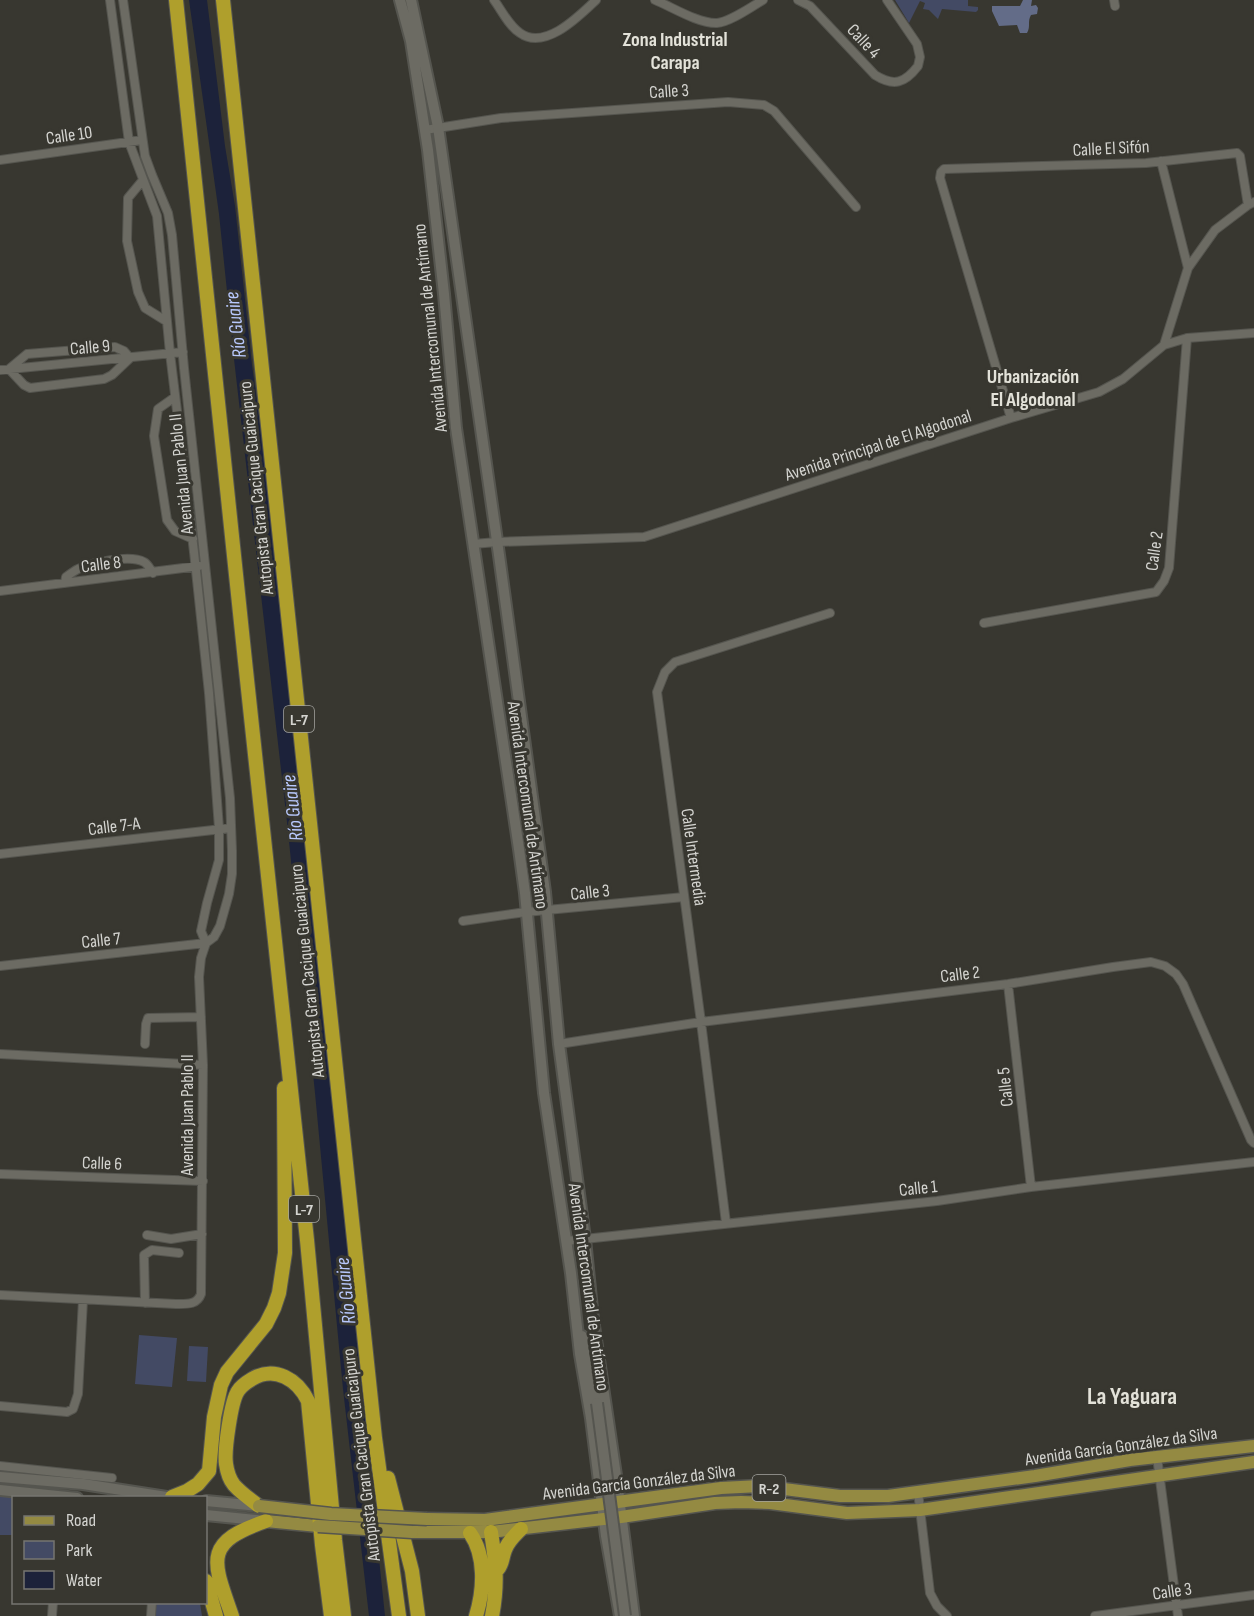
<svg xmlns="http://www.w3.org/2000/svg" width="1254" height="1616" font-family="'Sofia Sans Condensed',sans-serif">
  <rect width="100%" height="100%" fill="#383730"/>
  <path fill="#434a64" d="M895,0h73v6l10,1v3l-2,2 -34,-3 -4,10 -9,-9 -6,-1 2,-6 -5,-2 -11,22z
    M139,1335l38,3 -5,49 -37,-3z
    M189,1346l19,1 -2,35 -19,-1z
    M0,1490l77,7 -63,1 -1,37h-13z
    M152,1602l48,1 2,13h-51z"/>
  <path fill="#636c88" d="M1023,0h9l-1,6 5,-1 2,3 -1,6 -6,1c-4,7 0,11 -4,18h-7l-3,-8 -18,1 -7,-15v-5h28z"/>
  <path fill="#1c223a" d="M189,0h18l18,146 10,60 17,159 15,109 90,852 16,175 12,115h-16l-26,-227 -28,-296 -28,-271 -53,-463 -15,-145z"/>
  <g fill="none" stroke-linecap="round" stroke-linejoin="round">
    <defs>
      <path id="street" d="M110,0l19,142 28,74 13,137 24,199 15,141 10,135v32l-12,43 -6,28 5,12
        M494,0c8,11 15,26 26,33 25,18 59,-17 76,-33
        M655,0c17,7 44,24 62,23 13,-1 34,-16 46,-23
        M798,0l12,6 65,69c19,12 30,8 43,-9l2,-9 -3,-13 -30,-44
        M1114,0l1,6
        M425,130l76,-12 227,-16 36,3 10,6 82,96
        M0,160l142,-20
        M1161,161l27,107
        M143,180l-15,18 -1,43 11,51 7,16 21,13
        M1164,345l24,-77 27,-38 33,-25 6,-3
        M115,347l9,4 6,7 -18,17 -8,4 -74,9 -6,-3 -15,-16 18,-15z
        M0,370l183,-18
        M175,397l-17,12 -4,27 13,84 8,11 18,8
        M1011,418l-71,-240 1,-6 3,-3 202,-6 91,-10 3,3 8,49
        M473,544l24,-2 147,-5 367,-119 88,-26 24,-13 41,-34 23,-7 67,-5
        M65,583l1,-6c4,-3 8,-6 12,-8 13,-6 52,-15 66,-7 4,2 6,7 9,11
        M0,591l199,-25
        M984,623l172,-31 8,-11 5,-13 18,-230
        M0,854l231,-26
        M463,921l63,-9 158,-15
        M0,966l206,-23
        M1008,984l23,203
        M145,1044l1,-20 2,-6 53,-1
        M559,1044l142,-22 307,-38 105,-17 38,-5 14,4 11,8 7,10 68,156 3,3
        M0,1054l203,11
        M0,1174l203,7
        M726,1223l-25,-201 -44,-330 8,-20 10,-10 155,-49
        M147,1235l24,4 31,-5
        M566,1241l371,-40 94,-14 223,-25
        M0,1295l176,9c11,0 21,1 25,-10l2,-229 -4,-88 2,-19 5,-15 8,-6 6,-11 9,-32 3,-20v-23l-2,-53 -46,-430 -12,-133 -4,-22 -16,-38 -7,-19 -22,-156
        M145,1303l-1,-48 8,-5 27,3
        M0,1406l67,6 6,-3 5,-15 5,-94
        M1157,1457l21,159
        M0,1466l112,12
        M918,1492l12,101 7,13 10,10
        M52,1616l1,-14
        M151,1616l1,-14
        M1095,1616l159,-21"/>
      <path id="secondary" d="M400,0l11,41 17,109 16,144 12,134 63,421 6,44 19,200 27,180 9,81 11,64 15,118 14,80
        M411,0l27,127 61,428 46,337 14,152 26,195 8,80 25,170 16,127
        M582,1336l4,8 11,59
        M0,1477l83,7 90,14
        M0,1490l77,8
        M206,1501l52,5
        M206,1515l59,6"/>
      <path id="primary" d="M427,1519l58,1 236,-32 39,-2 80,10h48l147,-20 95,-16 124,-14
        M266,1521l52,5
        M412,1532h79l130,-15 94,-14 26,-1 29,1 77,10 73,-3 334,-48"/>
      <path id="highway" d="M176,0l69,661 62,579 28,300 9,76
        M223,0l152,1438 24,178
        M388,1478l24,93 6,45
        M172,1497l15,-6 11,-7 11,-13 5,-54 7,-32 6,-13 39,-48 8,-16 5,-15 6,-40 -1,-165
        M259,1506c-8,-6 -18,-13 -25,-21 -4,-5 -7,-14 -8,-21 -2,-13 5,-63 12,-73 3,-5 9,-9 14,-12 23,-14 46,1 56,22l14,144 9,71
        M491,1532c5,31 7,53 1,84
        M470,1533c16,23 14,57 6,83
        M498,1569c5,-6 4,-12 7,-19 3,-9 10,-15 16,-21
        M206,1581l10,35
        M232,1616c-19,-55 -30,-73 34,-95"/>
    </defs>
    <use href="#street" stroke="#55554f" stroke-width="10"/>
    <use href="#secondary" stroke="#55554f" stroke-width="14"/>
    <use href="#primary" stroke="#55554f" stroke-width="15"/>
    <use href="#highway" stroke="#55554f" stroke-width="16"/>
    <use href="#street" stroke="#6c6b63" stroke-width="8"/>
    <use href="#secondary" stroke="#6c6b63" stroke-width="10"/>
    <use href="#primary" stroke="#948a42" stroke-width="12"/>
    <use href="#highway" stroke="#af9f2c" stroke-width="14"/>
    <defs>
      <path id="secondary-bridge" d="M597,1403l28,213"/>
      <path id="primary-bridge" d="M259,1506l72,8 96,5
        M318,1526l94,6"/>
    </defs>
    <use href="#secondary-bridge" stroke="#55554f" stroke-width="14" stroke-linecap="butt"/>
    <use href="#primary-bridge" stroke="#55554f" stroke-width="15" stroke-linecap="butt"/>
    <use href="#secondary-bridge" stroke="#6c6b63" stroke-width="10"/>
    <use href="#primary-bridge" stroke="#948a42" stroke-width="12"/>
  </g>
  <g text-anchor="middle" stroke-width="6" stroke-linejoin="round" paint-order="stroke">
    <g fill="#383730" stroke="#a5a5a0" stroke-width="1.5">
      <rect x="284" y="706" width="30" height="26" rx="4.5"/>
      <rect x="289" y="1196" width="30" height="26" rx="4.5"/>
      <rect x="752.5" y="1475" width="33" height="26" rx="4.5"/>
    </g>
    <g font-size="16" font-weight="bold" fill="#d4d4d0">
      <text x="299" y="725">L-7</text>
      <text x="304" y="1215">L-7</text>
      <text x="769" y="1494">R-2</text>
    </g>
    <g font-size="18" fill="#d4d4d0" stroke="#383730">
      <text transform="translate(864 41) rotate(47)" y="6">Calle 4</text>
      <text transform="translate(669 91) rotate(-4)" y="6">Calle 3</text>
      <text transform="translate(69 135) rotate(-8)" y="6">Calle 10</text>
      <text transform="translate(1111 148) rotate(-3)" y="6">Calle El Sifón</text>
      <text transform="translate(430 328) rotate(-96)" y="6">Avenida Intercomunal de Antímano</text>
      <text transform="translate(90 347) rotate(-5)" y="6">Calle 9</text>
      <text transform="translate(878 445) rotate(-18)" y="6">Avenida Principal de El Algodonal</text>
      <text transform="translate(181 474) rotate(-96)" y="6">Avenida Juan Pablo II</text>
      <text transform="translate(256 488) rotate(-96)" y="6">Autopista Gran Cacique Guaicaipuro</text>
      <text transform="translate(1154 551) rotate(-82)" y="6">Calle 2</text>
      <text transform="translate(101 564) rotate(-7)" y="6">Calle 8</text>
      <text transform="translate(528 805) rotate(82)" y="6">Avenida Intercomunal de Antímano</text>
      <text transform="translate(114 826) rotate(-7)" y="6">Calle 7-A</text>
      <text transform="translate(694 857) rotate(82)" y="6">Calle Intermedia</text>
      <text transform="translate(590 892) rotate(-6)" y="6">Calle 3</text>
      <text transform="translate(101 940) rotate(-6)" y="6">Calle 7</text>
      <text transform="translate(307 971) rotate(-96)" y="6">Autopista Gran Cacique Guaicaipuro</text>
      <text transform="translate(960 974) rotate(-7)" y="6">Calle 2</text>
      <text transform="translate(1005 1087) rotate(-96)" y="6">Calle 5</text>
      <text transform="translate(187 1115) rotate(-90)" y="6">Avenida Juan Pablo II</text>
      <text transform="translate(102 1163) rotate(2)" y="6">Calle 6</text>
      <text transform="translate(918 1188) rotate(-6)" y="6">Calle 1</text>
      <text transform="translate(589 1287) rotate(82)" y="6">Avenida Intercomunal de Antímano</text>
      <text transform="translate(1121 1446) rotate(-8)" y="6">Avenida García González da Silva</text>
      <text transform="translate(361 1455) rotate(-97)" y="6">Autopista Gran Cacique Guaicaipuro</text>
      <text transform="translate(639 1482) rotate(-7)" y="6">Avenida García González da Silva</text>
      <text transform="translate(1172 1591) rotate(-8)" y="6">Calle 3</text>
    </g>
    <g font-size="20" font-weight="bold" fill="#e3e2d9" stroke="#383730">
      <text x="675" y="46">Zona Industrial<tspan x="675" dy="23">Carapa</tspan></text>
      <text x="1033" y="383">Urbanización<tspan x="1033" dy="23">El Algodonal</tspan></text>
    </g>
    <g font-size="20" font-style="italic" fill="#b8c8fc" stroke="#383730">
      <text transform="translate(235 325) rotate(-97)" y="7">Río Guaire</text>
      <text transform="translate(292 808) rotate(-97)" y="7">Río Guaire</text>
      <text transform="translate(345 1291) rotate(-96)" y="7">Río Guaire</text>
    </g>
    <g font-size="24" font-weight="bold" fill="#e3e2d9" stroke="#383730">
      <text x="1132" y="1404">La Yaguara</text>
    </g>
  </g>
  <rect x="12" y="1496" width="195" height="108" fill="#383730" stroke="#767670" stroke-width="1.5"/>
  <rect x="24" y="1516" width="30" height="9" fill="#948a42" stroke="#767670" stroke-width="1.5"/>
  <text x="66" y="1526" font-size="18" fill="#d4d4d0">Road</text>
  <rect x="24" y="1541" width="30" height="18" fill="#434a64" stroke="#767670" stroke-width="1.5"/>
  <text x="66" y="1556" font-size="18" fill="#d4d4d0">Park</text>
  <rect x="24" y="1571" width="30" height="18" fill="#1c223a" stroke="#767670" stroke-width="1.5"/>
  <text x="66" y="1586" font-size="18" fill="#d4d4d0">Water</text>
</svg>
